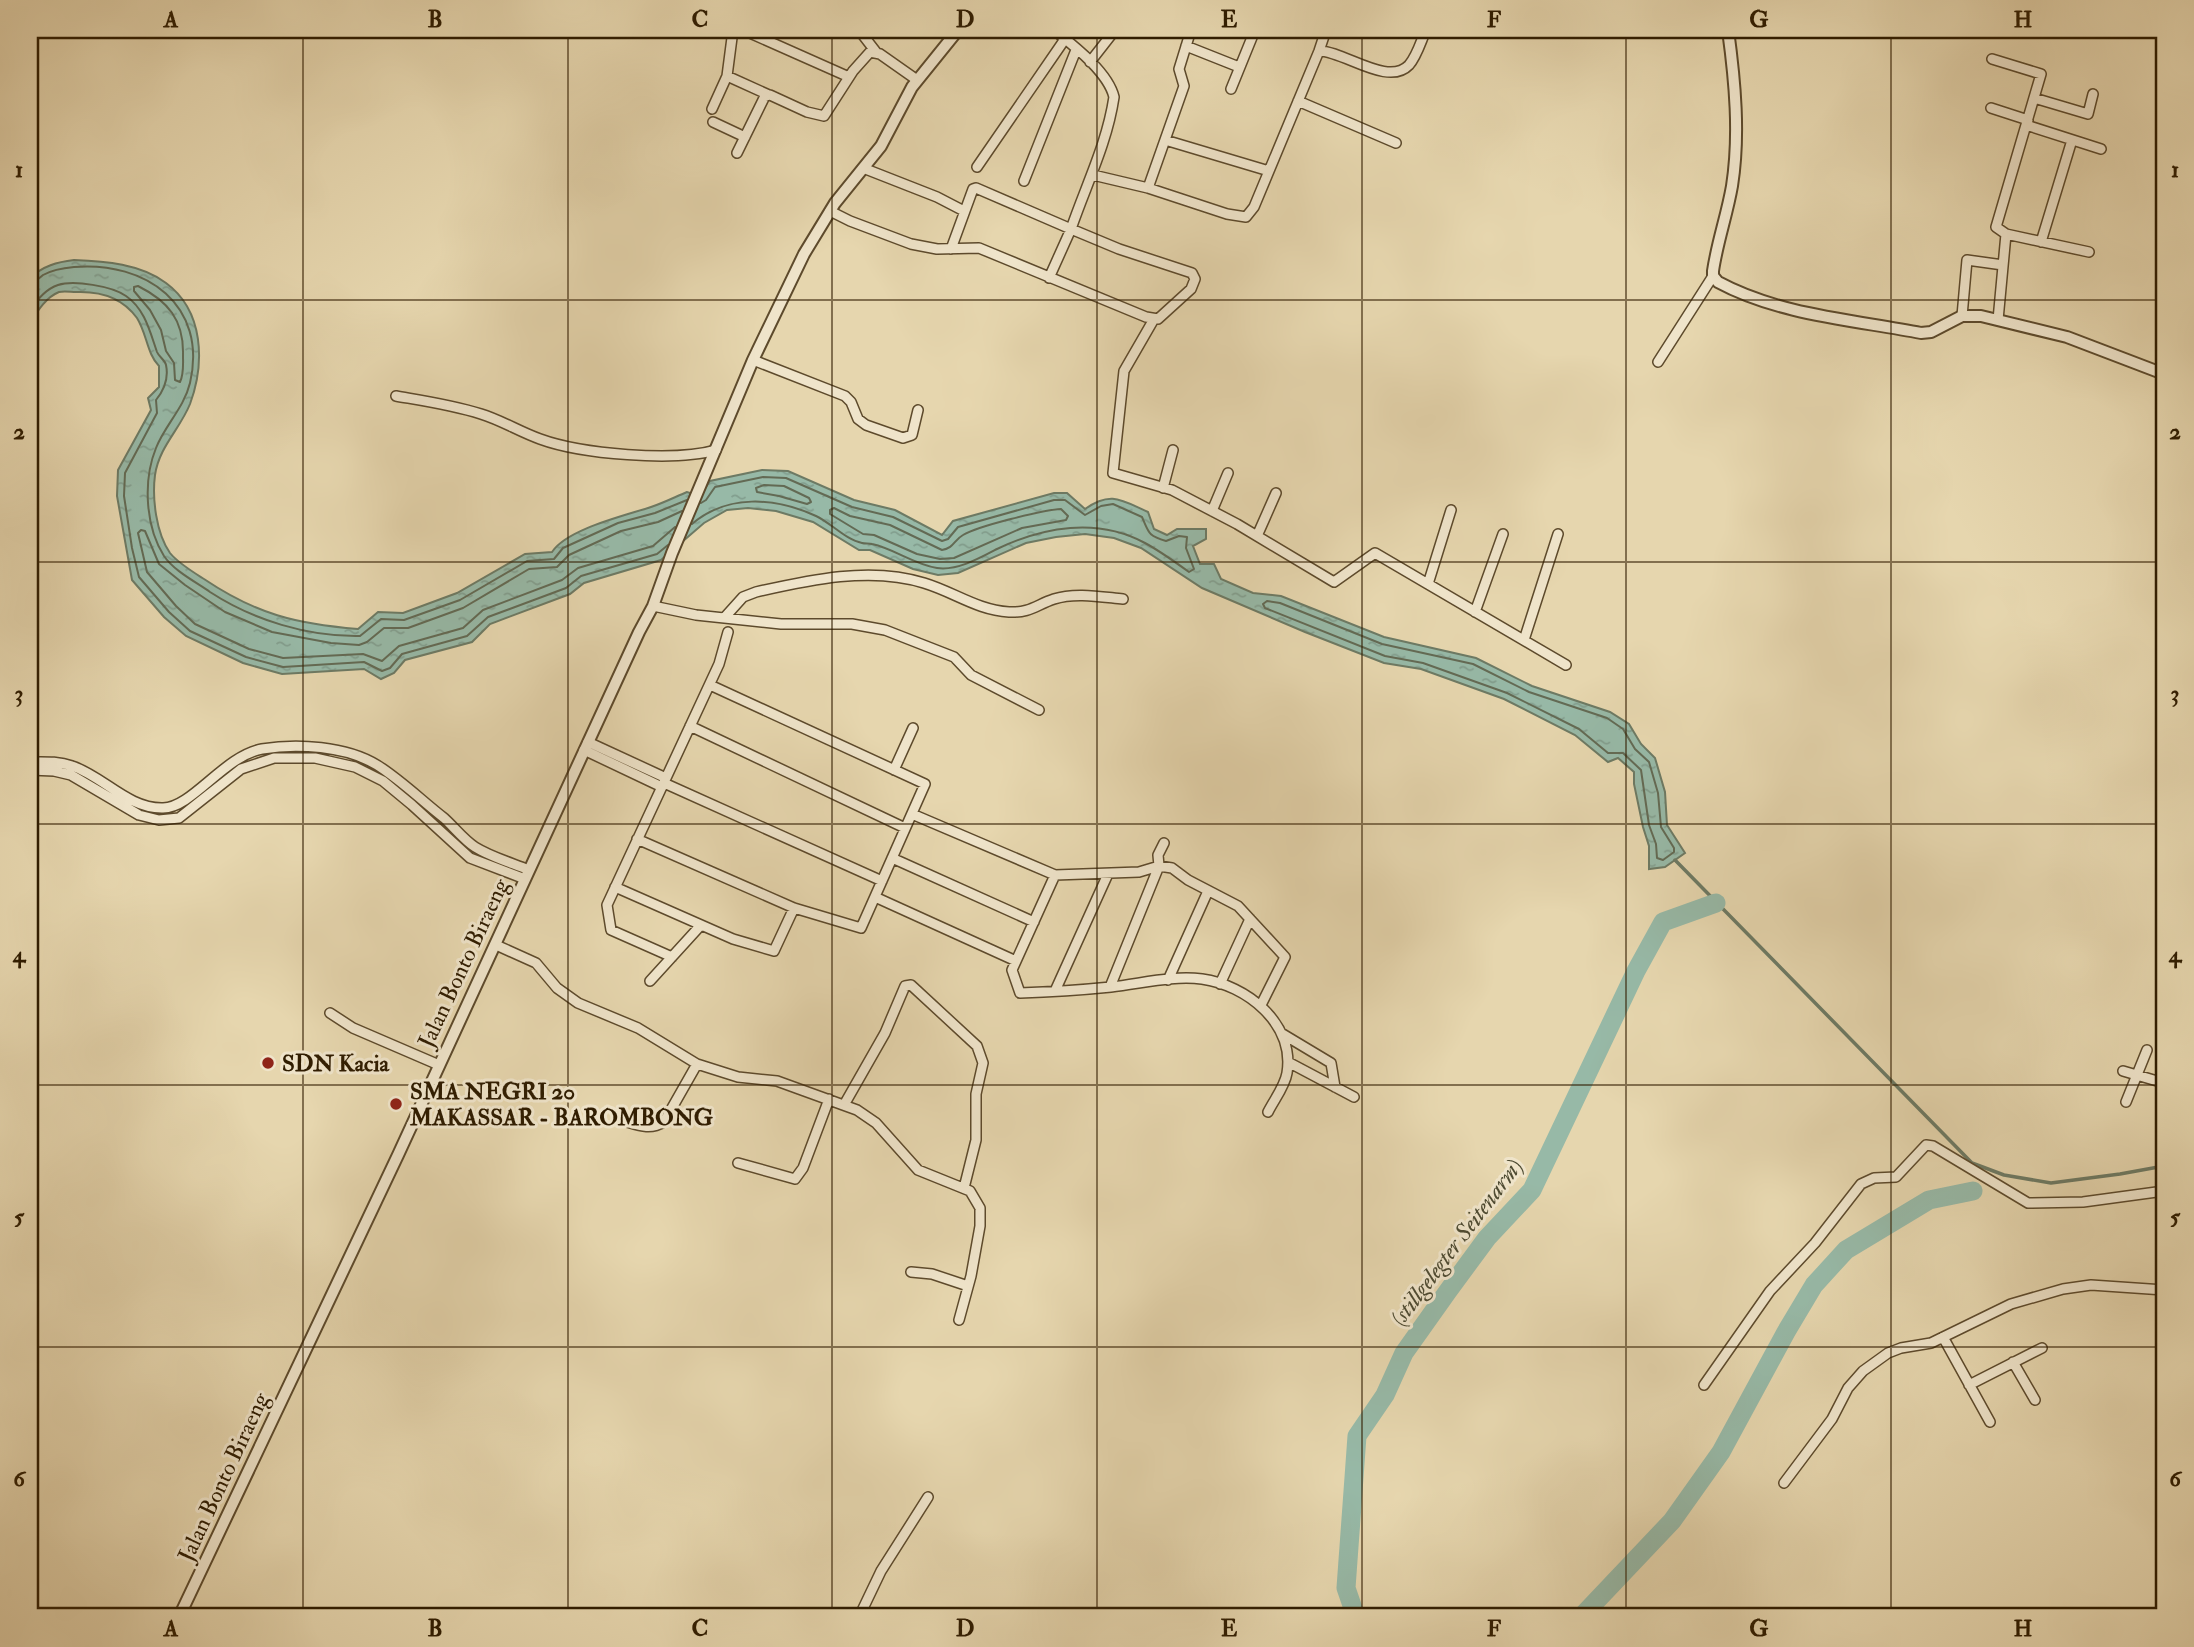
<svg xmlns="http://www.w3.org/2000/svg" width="2194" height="1647" font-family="'IM FELL Double Pica',serif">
  <defs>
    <pattern id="water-ripples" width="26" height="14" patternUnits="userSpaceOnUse" patternTransform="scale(1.75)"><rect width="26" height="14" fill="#97b9a7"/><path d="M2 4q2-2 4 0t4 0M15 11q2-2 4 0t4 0" fill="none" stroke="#829e8e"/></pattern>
  </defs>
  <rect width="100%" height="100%" fill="#e6d6ae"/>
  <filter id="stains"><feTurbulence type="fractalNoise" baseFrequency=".00286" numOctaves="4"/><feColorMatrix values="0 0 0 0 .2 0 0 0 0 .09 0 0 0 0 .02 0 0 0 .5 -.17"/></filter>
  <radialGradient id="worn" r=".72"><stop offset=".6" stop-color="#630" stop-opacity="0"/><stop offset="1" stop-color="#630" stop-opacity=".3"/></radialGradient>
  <path fill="url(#water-ripples)" stroke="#6d7a64" stroke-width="2" d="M74,260c31,1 67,4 92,23 38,28 39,80 24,121 -10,25 -31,43 -35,71 -3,23 1,58 15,78 8,10 23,19 34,26 52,35 92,45 154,50l20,-17 25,1 54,-20 68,-39 27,-2c15,-23 72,-36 99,-45 12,-4 24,-10 36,-15l13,4 10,-15 52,-11 26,1 66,29 41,10 47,25 11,-14 101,-28h13l18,16c26,-18 36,-9 63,3l6,17 13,6 10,-6h29v10l-13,7 7,18h14l7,15 32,14 28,3 103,41 92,21 56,28 78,26 19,12 12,20 14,14 10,34 2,33 18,28 -20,14 -16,2v-23l-6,-19 -9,-43v-12l-16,-14 -10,4 -33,-27 -71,-36 -83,-30 -37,-6 -79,-31 -103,-44 -61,-40 -27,-10 -29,-4 -29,3 -30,6 -68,30 -20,2 -25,-6 -43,-19h-11l-46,-28 -37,-11 -28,-3 -21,2 -23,13 -43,37 -77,23 -14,11 -80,30 -18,18 -67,18 -11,13 -13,6 -17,-10 -82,5 -39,-11 -57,-27 -22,-19 -32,-37 -15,-84 1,-26 33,-60 -3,-12 11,-11v-21c-12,-12 -12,-32 -22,-48 -15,-21 -37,-27 -61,-26 -5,0 -12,-1 -17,0 -13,5 -22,20 -29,31v-45c13,-12 27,-16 44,-18z"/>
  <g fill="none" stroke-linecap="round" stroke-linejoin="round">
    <path stroke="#636a54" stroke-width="2" d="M30,282c6,0 8,-3 13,-7 9,-5 20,-7 31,-8 72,-6 134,38 116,116 -6,25 -25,42 -34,65 -13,32 -11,78 8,108 10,15 32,26 46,36 43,28 98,45 150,44l21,-17 23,1 56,-20 67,-39 27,-2 9,-11 55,-25 37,-10 32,-13
      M138,286c30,15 46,34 45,69 0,10 1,19 -3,27l-5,-2 -1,-17 -8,-12 -5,-21 -11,-20 -16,-19v-4z
      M30,311c6,-10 16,-22 28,-26 16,-5 54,1 68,11 19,13 24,36 31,56 2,5 8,8 9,13 3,14 -2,25 -10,35l1,13 -32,60 -1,23 8,52 7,29 30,35 21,19 56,26 37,10 81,-5 18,9 8,-3 12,-14 65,-18 21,-19 78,-29 15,-12 76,-22 11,-9
      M764,485l20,1 25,12 2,4 -4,2 -28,-8 -22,-4 -1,-4z
      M834,508l16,8 40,9 52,25c12,-2 12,-10 21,-15 15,-9 80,-25 98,-26l7,7 -2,4 -44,8 -68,30 -14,1 -23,-5 -43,-19 -11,-1 -33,-20v-4z
      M692,524c35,-30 83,-27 124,-8 15,7 30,24 46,27 3,1 7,0 10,1 23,5 41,20 65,24 20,3 43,-10 60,-19 46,-22 100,-32 148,-6 15,8 30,19 44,29l5,-3 -8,-21 1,-11 -8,-1 -13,5c-18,-5 -17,-8 -24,-24l-29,-13 -12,2 -16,9 -20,-15h-11l-96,27 -10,12 -6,2 -49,-24 -41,-10 -66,-29 -23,-1 -48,10 -9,13 -5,3
      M675,527l-22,19 -75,22 -16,12 -79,30 -20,18 -64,18 -17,15 -19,-7 -80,4 -34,-9 -54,-25 -19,-18 -29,-34 -9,-39 3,-3 4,1 14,33 26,21 40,27 47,20 59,11 28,2 8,-3 17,-14h24l55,-20 66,-39 28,-2 12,-12 52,-24 37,-9 24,-11
      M1267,601l13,2 102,41 91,20 56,28 78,26 16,11 12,20 14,13 9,31 3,34 13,21v4l-11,8 -6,-2 -1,-14 -7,-19 -8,-55 -18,-17h-15l-29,-24 -72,-36 -84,-30 -38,-7 -120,-48 -2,-4z"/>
    <path stroke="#6d7a64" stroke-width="3.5" d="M1675,860l297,303 32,12 47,8 69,-9 44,-8"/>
    <path stroke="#97b9a7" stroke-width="19" d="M1356,1617l-10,-29 11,-152 28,-41 19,-42 44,-62 39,-53 45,-48 104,-219 27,-49 53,-19
      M1581,1617l91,-96 49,-69 65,-120 28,-47 32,-35 83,-50 44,-9"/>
    <defs>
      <path id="minor" d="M733,30l-6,46 42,19
        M743,30l106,47
        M859,30l17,22
        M1186,46l53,21
        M1319,51c25,0 69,36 90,14 8,-9 12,-24 17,-35
        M1992,59l49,15 -45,153 10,7 -8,86
        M1090,62l25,-32
        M1231,89l24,-59
        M2034,98l54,16 5,-20
        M1298,101l98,42
        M1991,108l37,12
        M712,109l15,-33
        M713,122l32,15
        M2026,125l75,24
        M1165,140l104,31
        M737,153l28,-57 5,-1 37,17 17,4 29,-45 17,-19 10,2 37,26
        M977,167l88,-128
        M863,168l74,29 27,14
        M1093,175l55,13 79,26 19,3 8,-10 65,-156 7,-21
        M1024,181l52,-131
        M1148,188l36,-102 -5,-17 12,-39
        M830,211l20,10 61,23 26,5 42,-1 167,69 12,2 33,-30 4,-10 -3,-6 -73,-24 -48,-20c15,-44 36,-85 43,-132 -6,-25 -40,-51 -60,-67
        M2006,234l83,18
        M2041,242l31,-102
        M951,249l22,-60 3,-1 95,41 -22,49
        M1962,316l5,-56 36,5
        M1154,319l-30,52 -11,102 59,17 65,34 97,58 41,-29 191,112
        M753,360l92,36 6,6 7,17 8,6 37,13 9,-3 6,-25
        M1658,362l55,-86
        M396,396c29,5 57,9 85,18 20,6 39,18 59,25 41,15 134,23 176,11
        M1163,488l10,-38
        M1212,511l16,-38
        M1257,536l19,-43
        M1428,584l23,-74
        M653,606l43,9 85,9h71l33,6 69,27 17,18 68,35
        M1475,612l28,-78
        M725,617l18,-20 13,-5c53,-12 115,-26 168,-9 30,9 53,27 85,29 21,1 27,-7 45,-13 21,-7 48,-2 69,0
        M1524,640l34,-106
        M690,726l215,102
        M588,742l78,36
        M584,750l78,37
        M30,762c14,0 28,-1 42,4 31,10 56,43 91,42 29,0 61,-52 99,-59 35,-6 84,-3 115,16 24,15 45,36 67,53 10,9 20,22 31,29 16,10 37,16 54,23
        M30,770l24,1 17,4 68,40 20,5 20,-2 62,-49 33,-11h41l40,9 28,14 29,24 58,53 55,21
        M894,770l19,-42
        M664,783l218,98
        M912,814l143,61 84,-3 20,-6 13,2 16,12 50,26 47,51 -24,48
        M637,839l157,69 67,20 64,-144 -215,-99
        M892,858l142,64
        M1055,875l-43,95 8,23c30,-1 61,-3 91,-6 29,-3 62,-12 91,-8 44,6 93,44 85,94 -2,13 -13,27 -19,39
        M615,887l118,52 41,12 20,-43
        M875,897l141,64
        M496,945l40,18 21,25 21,15 60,25 59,36 41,13 39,4 80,29 19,13 42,47 52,21 10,17v18l-9,50 -12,44
        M672,957l-61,-27 -4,-25 112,-241 9,-32
        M1168,980l40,-89
        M650,981l51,-56
        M1220,984l30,-65
        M1110,987l49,-121 -1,-11 6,-12
        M1055,991l53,-117
        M330,1013l23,15 86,37
        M1281,1033l50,30 4,24
        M1288,1062l66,35
        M2123,1071l41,12
        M2126,1102l21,-52
        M844,1105l41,-72 20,-47 6,-1 66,61 6,17 -7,31v46l-12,48
        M627,1122c13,4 24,8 37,0l33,-58
        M738,1163l57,16 8,-11 26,-69
        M911,1272l21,2 36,12
        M1943,1337l47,85
        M2013,1362l22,38
        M1704,1385l66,-94 45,-48 46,-59 13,-6 22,-1 30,-32 7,1 95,57 55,-1 81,-11
        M1969,1385l73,-37
        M1784,1483l48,-64 16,-31 15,-17 25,-18 13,-5 30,-5 80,-39 52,-15 28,-4 73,5
        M859,1617l22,-46 47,-74"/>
      <path id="tertiary" d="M1728,30c7,51 12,105 4,156 -5,29 -15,57 -19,85v5l5,6c61,33 136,38 203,51l10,-1 31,-16h19l86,21 97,37
        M179,1617l219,-462 241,-523 14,-26 19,-53 81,-193 51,-106 31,-51 46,-57 31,-59 46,-57"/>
    </defs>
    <use href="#minor" stroke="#5d4a2c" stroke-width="12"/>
    <use href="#tertiary" stroke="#5d4a2c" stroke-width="14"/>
    <use href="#minor" stroke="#efe4ca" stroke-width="9"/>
    <use href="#tertiary" stroke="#efe4ca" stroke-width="10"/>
  </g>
  <path fill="none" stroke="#2f1c00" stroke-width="2" stroke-opacity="0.55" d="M303,30v1587M568,30v1587M832,30v1587M1097,30v1587M1362,30v1587M1626,30v1587M1891,30v1587M30,300h2134M30,562h2134M30,824h2134M30,1085h2134M30,1347h2134"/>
  <g fill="#8f2418" stroke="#efe4ca" stroke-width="2.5">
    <circle cx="268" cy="1063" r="7"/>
    <circle cx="396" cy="1104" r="7"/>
  </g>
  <g text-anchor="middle" stroke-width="6" stroke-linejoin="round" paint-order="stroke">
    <g font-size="23" fill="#2f1c00" stroke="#efe4ca">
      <text transform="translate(463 963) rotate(-65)" y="8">Jalan Bonto Biraeng</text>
      <text transform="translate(223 1477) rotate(-65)" y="8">Jalan Bonto Biraeng</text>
    </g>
    <g font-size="23" font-weight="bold" fill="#2f1c00" stroke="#efe4ca" text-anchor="start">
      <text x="282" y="1071">SDN Kacia</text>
      <text x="410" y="1099">SMA NEGRI 20<tspan x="410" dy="26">MAKASSAR - BAROMBONG</tspan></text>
    </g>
    <g font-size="24" font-style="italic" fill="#4e4b32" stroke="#efe4ca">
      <text transform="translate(1456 1242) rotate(-53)" y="8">(stillgelegter Seitenarm)</text>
    </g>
  </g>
  <rect width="2194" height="1647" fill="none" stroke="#e6d6ae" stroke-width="77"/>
  <rect x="38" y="38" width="2118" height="1570" fill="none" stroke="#2f1c00" stroke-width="2.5"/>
  <g font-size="23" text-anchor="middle" font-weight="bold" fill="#2f1c00">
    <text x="171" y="27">A</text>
    <text x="435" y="27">B</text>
    <text x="700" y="27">C</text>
    <text x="965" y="27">D</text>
    <text x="1229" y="27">E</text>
    <text x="1494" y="27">F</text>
    <text x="1759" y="27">G</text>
    <text x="2023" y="27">H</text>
    <text x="19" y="177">1</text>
    <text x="2175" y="177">1</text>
    <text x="19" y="439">2</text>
    <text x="2175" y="439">2</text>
    <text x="19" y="701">3</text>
    <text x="2175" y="701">3</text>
    <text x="19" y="962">4</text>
    <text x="2175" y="962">4</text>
    <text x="19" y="1224">5</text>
    <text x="2175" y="1224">5</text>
    <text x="19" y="1486">6</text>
    <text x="2175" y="1486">6</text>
    <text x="171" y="1636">A</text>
    <text x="435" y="1636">B</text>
    <text x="700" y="1636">C</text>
    <text x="965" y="1636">D</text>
    <text x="1229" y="1636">E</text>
    <text x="1494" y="1636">F</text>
    <text x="1759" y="1636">G</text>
    <text x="2023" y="1636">H</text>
  </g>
  <rect width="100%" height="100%" filter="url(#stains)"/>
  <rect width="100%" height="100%" fill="url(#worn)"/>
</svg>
